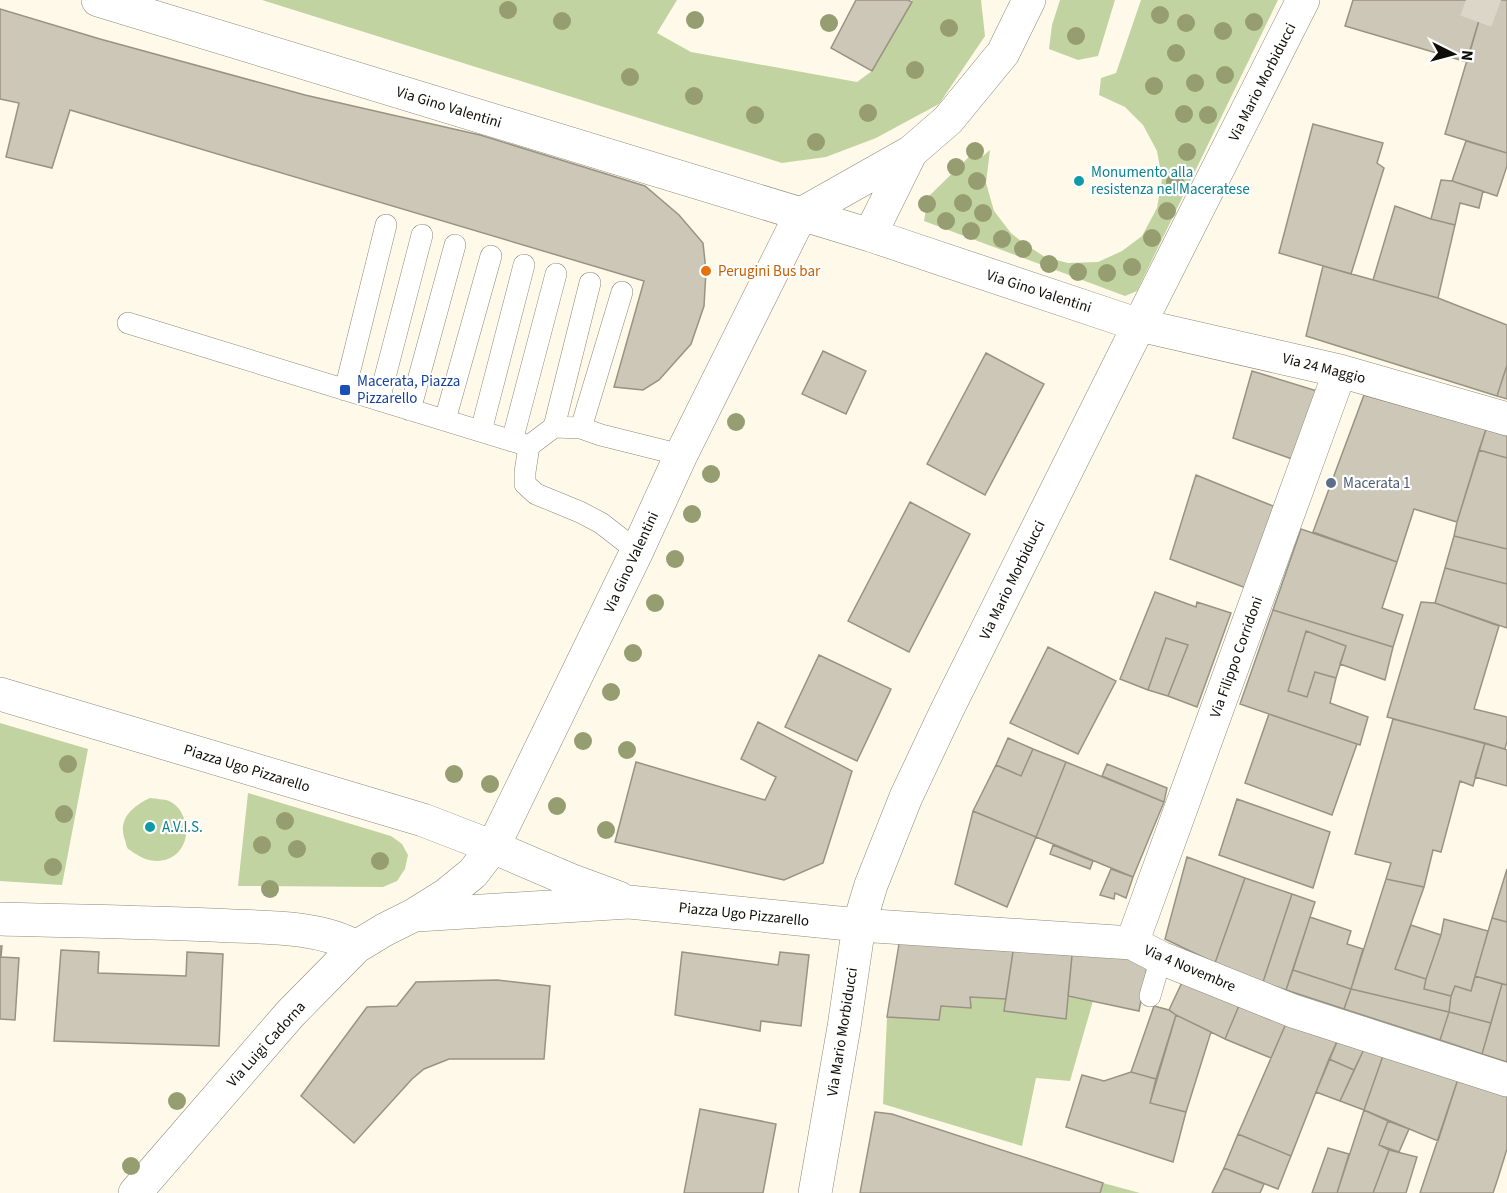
<svg xmlns="http://www.w3.org/2000/svg" width="1507" height="1193" font-family="'Source Sans 3',sans-serif">
  <rect width="100%" height="100%" fill="#fff9e9"/>
  <path fill="#c2d3a2" d="M262,0h415l-20,33 34,19 166,30 15,-11 40,-71h69l4,36 -46,68 -63,34 -50,19 -44,6z
    M1060,0h55l-17,56 -20,4 -29,-11 3,-24z
    M1141,0h137l-141,291 -12,5 -201,-75 4,-24 47,-46 8,5 7,-6 -4,33 8,28 17,22 11,9 23,15 23,6 30,-1 24,-11 20,-15 15,-28 5,-29 -5,-28 -14,-26 -18,-18 -26,-12 2,-17 15,-5z
    M0,723l88,26 -26,136 -62,-4z
    M248,793l143,43 11,8 6,11 -3,14 -8,12 -14,6 -145,-1z
    M150,798c6,1 14,1 19,3 14,6 20,25 16,39 -7,23 -32,26 -49,14 -1,0 -7,-5 -8,-5 -2,-3 -2,-6 -3,-9 -8,-21 8,-34 25,-42z
    M1068,996l25,5 -23,80 -34,-3 -14,68 -139,-42 4,-87 52,3 2,-14 29,2v-11l36,2 -2,12z
    M1103,1183l37,10h-40z"/>
  <path fill="#ccc7b7" stroke="#999384" stroke-width="1.5" d="M856,0h52l4,2 -40,69 -41,-23z
    M1353,0h132l-18,62 -122,-36z
    M1485,0h22v153l-62,-19z
    M0,9l100,30 205,56 175,40 165,51 34,29 24,28 3,28 -2,35 -13,38 -32,36 -16,10 -29,-3 30,-106 -574,-171 -18,58 -46,-11 13,-54 -19,-4z
    M1313,124l70,19 -6,20 7,5 -33,106 -72,-21z
    M1466,141l41,12v13l-10,30 -45,-15z
    M1441,180l11,1 31,10 -4,17 -19,-5 -5,22 -24,-6z
    M1395,206l36,13 24,6 -17,73 -65,-18z
    M1323,266l115,32 69,27v40l-10,31 -191,-60z
    M823,351l43,20 -20,43 -44,-20z
    M986,353l58,31 -59,111 -58,-31z
    M1507,365v34l-10,-3z
    M1252,371l65,20 -25,68 -59,-21z
    M1364,395l122,34 -29,93 -43,-13 -17,53 -84,-30z
    M1486,429l21,7v22l-28,-8z
    M1479,450l28,8v91l-53,-13 3,-14z
    M1196,475l82,33 -32,80 -76,-29z
    M910,502l60,32 -61,118 -61,-31z
    M1301,529l96,33 -15,46 21,7 -10,32 -120,-37z
    M1454,536l53,13v35l-62,-16z
    M1445,568l62,16v44l-72,-25z
    M1155,592l41,15 1,-5 34,11 -34,94 -29,-11 20,-51 -22,-7 -18,52 -28,-11z
    M1421,602l14,1 64,23 -25,83 33,8v24l-2,8 -118,-32z
    M1273,610l120,37 -8,33 -45,-16 6,-18 -40,-15 -18,60 19,6 8,-25 21,6 -6,25 38,14 -8,28 -120,-41z
    M1306,631l40,15 -10,32 -21,-6 -8,25 -19,-6z
    M1166,638l22,7 -20,51 -20,-6z
    M1048,647l68,34 -38,73 -68,-31z
    M819,655l72,34 -34,72 -72,-34z
    M1269,714l88,30 -25,71 -87,-32z
    M1393,719l92,24 -12,43 -13,-5 -19,71 -8,-2 -9,37 -38,-8 5,-16 -36,-9z
    M758,722l94,49 -29,92 -39,17 -169,-38 21,-80 129,38 11,-23 -35,-18z
    M1008,738l25,11 -12,27 -25,-11z
    M1485,743l22,7v36l-32,-9z
    M1033,749l33,13 -30,75 -63,-26 23,-46 25,11z
    M1066,762l98,40 -31,75 -97,-40z
    M1107,764l60,24 -3,14 -62,-26z
    M1237,799l93,33 -17,56 -94,-33z
    M973,811l63,26 -29,70 -52,-23z
    M1053,845l40,16 -3,8 -40,-15z
    M1187,857l58,21 -30,85 -50,-24z
    M1111,869l22,8 -7,21 -11,-5 -1,6 -14,-4z
    M1507,869v53l-15,-4z
    M1245,878l47,16 -29,88 -48,-19z
    M1386,879l38,8 -29,82 31,10 -2,10 27,7 -2,16 -98,-23z
    M1292,894l23,8 -29,88 -23,-8z
    M1310,917l41,14 -4,13 16,5 -12,40 -58,-19z
    M1492,918l15,4v63l-32,-9z
    M1444,919l44,12 -17,60 -16,-5 -4,10 -27,-7 2,-10 15,-44z
    M1411,925l30,10 -15,44 -31,-10z
    M900,938l114,7 -8,54 -36,-2 1,11 -30,-2 -2,14 -52,-3z
    M1014,945h59l-7,74 -62,-8z
    M1073,945l76,12 -10,54 -71,-15z
    M0,946h2l-1,11 18,1 -4,62 -15,-1z
    M61,950l38,2 -1,21 88,3 1,-24 36,2 -4,92 -165,-5z
    M682,952l96,13 2,-13 29,3 -8,71 -40,-5 -1,10 -85,-16z
    M1293,970l58,19 -7,20 -58,-19z
    M1185,976l56,25 -16,38 -49,-24 -7,-5z
    M1475,976l27,8 -11,39 -42,-11 2,-16 4,-10 16,5z
    M497,980l53,6 -6,73h-95l-25,10 -12,10 -58,64 -53,-47 66,-89 30,-1 19,-24z
    M1502,984l5,1v77l-25,-8z
    M1351,989l98,23 -9,28 -96,-31z
    M1241,1001l47,18 -17,39 -46,-19z
    M1154,1006l15,4 7,5 -20,64 -25,-7z
    M1449,1012l42,11 -9,31 -42,-14z
    M1176,1015l35,17 -25,80 -36,-9z
    M1288,1019l51,18 -23,55 -25,64 -53,-22z
    M1339,1037l26,10 -11,23 -25,-11z
    M1365,1047l19,6 -20,57 -24,-9z
    M1384,1053l75,23 -21,65 -74,-31z
    M1329,1059l25,11 -14,31 -24,-9z
    M1131,1072l25,7 -6,24 36,9 -13,50 -107,-35 16,-52 22,6z
    M1459,1076l48,16v57l-9,29 -5,15h-73z
    M700,1109l76,15 -13,69h-79z
    M1364,1110l24,11 -9,24 10,5 -16,43h-36z
    M875,1112l17,2 211,69 -3,10h-240z
    M1388,1121l21,8 -10,23 -20,-7z
    M1238,1134l53,22 -13,33 -54,-21z
    M1328,1148l21,6 -12,39h-25z
    M1389,1150l28,7 -11,36h-33z
    M1224,1168l40,16 -4,9h-48z"/>
  <g fill="none" stroke-linecap="round" stroke-linejoin="round">
    <path stroke="#dbd6c7" stroke-width="33" stroke-dasharray="33 16" stroke-linecap="butt" d="M1466,0l41,15"/>
    <defs>
      <path id="service" d="M128,323l401,123
        M345,390l41,-165
        M379,400l43,-165
        M410,410l45,-165
        M445,420l46,-164
        M554,427l36,-144
        M581,428l41,-136
        M481,431l43,-166
        M512,441l44,-167
        M637,551l-36,-28 -21,-11 -44,-18 -11,-10v-12l4,-26 25,-19 27,1 20,7 80,20
        M1150,996l11,-38"/>
      <path id="minor" d="M98,0l772,235 269,90 201,46 167,48
        M801,214l110,-62 37,-32 55,-67 26,-53
        M870,235l41,-83
        M0,694l423,126 70,27 77,33 49,18
        M417,915l212,-13 230,23 273,18 29,15 132,53 214,69
        M0,919c71,2 141,3 212,6 45,3 104,-1 144,22
        M1132,943l208,-572
        M135,1193l155,-179 66,-67 28,-17 30,-15 32,-20 27,-22 20,-26 144,-296 44,-96 120,-241
        M815,1193l29,-166 15,-102 12,-40 35,-88 41,-87 177,-355 179,-355"/>
    </defs>
    <use href="#service" stroke="#8e897a" stroke-width="22"/>
    <use href="#minor" stroke="#8e897a" stroke-width="34"/>
    <use href="#service" stroke="#fff" stroke-width="21"/>
    <use href="#minor" stroke="#fff" stroke-width="33"/>
  </g>
  <g fill="#969e71">
    <circle cx="508" cy="10" r="9"/>
    <circle cx="1160" cy="15" r="9"/>
    <circle cx="695" cy="20" r="9"/>
    <circle cx="562" cy="21" r="9"/>
    <circle cx="1254" cy="22" r="9"/>
    <circle cx="829" cy="23" r="9"/>
    <circle cx="1186" cy="23" r="9"/>
    <circle cx="949" cy="28" r="9"/>
    <circle cx="1223" cy="31" r="9"/>
    <circle cx="1076" cy="36" r="9"/>
    <circle cx="1176" cy="53" r="9"/>
    <circle cx="915" cy="70" r="9"/>
    <circle cx="1225" cy="75" r="9"/>
    <circle cx="630" cy="77" r="9"/>
    <circle cx="1195" cy="83" r="9"/>
    <circle cx="1154" cy="86" r="9"/>
    <circle cx="694" cy="96" r="9"/>
    <circle cx="868" cy="113" r="9"/>
    <circle cx="1184" cy="114" r="9"/>
    <circle cx="755" cy="115" r="9"/>
    <circle cx="1208" cy="115" r="9"/>
    <circle cx="816" cy="142" r="9"/>
    <circle cx="975" cy="151" r="9"/>
    <circle cx="1187" cy="152" r="9"/>
    <circle cx="956" cy="167" r="9"/>
    <circle cx="977" cy="181" r="9"/>
    <circle cx="1175" cy="182" r="9"/>
    <circle cx="963" cy="203" r="9"/>
    <circle cx="927" cy="204" r="9"/>
    <circle cx="1167" cy="211" r="9"/>
    <circle cx="983" cy="213" r="9"/>
    <circle cx="946" cy="221" r="9"/>
    <circle cx="971" cy="231" r="9"/>
    <circle cx="1152" cy="238" r="9"/>
    <circle cx="1002" cy="239" r="9"/>
    <circle cx="1023" cy="249" r="9"/>
    <circle cx="1049" cy="264" r="9"/>
    <circle cx="1132" cy="267" r="9"/>
    <circle cx="1078" cy="272" r="9"/>
    <circle cx="1107" cy="273" r="9"/>
    <circle cx="736" cy="422" r="9"/>
    <circle cx="711" cy="474" r="9"/>
    <circle cx="692" cy="514" r="9"/>
    <circle cx="675" cy="559" r="9"/>
    <circle cx="655" cy="603" r="9"/>
    <circle cx="633" cy="653" r="9"/>
    <circle cx="611" cy="692" r="9"/>
    <circle cx="583" cy="741" r="9"/>
    <circle cx="627" cy="750" r="9"/>
    <circle cx="68" cy="764" r="9"/>
    <circle cx="454" cy="774" r="9"/>
    <circle cx="490" cy="784" r="9"/>
    <circle cx="557" cy="806" r="9"/>
    <circle cx="64" cy="814" r="9"/>
    <circle cx="285" cy="821" r="9"/>
    <circle cx="606" cy="830" r="9"/>
    <circle cx="262" cy="845" r="9"/>
    <circle cx="297" cy="849" r="9"/>
    <circle cx="380" cy="861" r="9"/>
    <circle cx="53" cy="867" r="9"/>
    <circle cx="270" cy="889" r="9"/>
    <circle cx="177" cy="1101" r="9"/>
    <circle cx="131" cy="1166" r="9"/>
  </g>
  <g fill="#0f9aa8" stroke="#fff" stroke-width="2">
    <circle cx="1079" cy="181" r="6"/>
    <circle cx="150" cy="827" r="6"/>
  </g>
  <circle fill="#e8710a" stroke="#fff" stroke-width="2" cx="706" cy="271" r="6"/>
  <rect fill="#1a4fb4" stroke="#fff" stroke-width="2" x="339" y="384" width="12" height="12" rx="3"/>
  <circle fill="#5c6f8a" stroke="#fff" stroke-width="2" cx="1331" cy="483" r="6"/>
  <g text-anchor="middle" stroke-width="4.5" stroke-linejoin="round" paint-order="stroke">
    <g font-size="15" fill="#0f0d08" stroke="#fff">
      <text transform="translate(1262 82) rotate(-63)" y="5">Via Mario Morbiducci</text>
      <text transform="translate(449 107) rotate(17)" y="5">Via Gino Valentini</text>
      <text transform="translate(1039 291) rotate(18)" y="5">Via Gino Valentini</text>
      <text transform="translate(1324 368) rotate(14)" y="5">Via 24 Maggio</text>
      <text transform="translate(631 562) rotate(-65)" y="5">Via Gino Valentini</text>
      <text transform="translate(1012 580) rotate(-64)" y="5">Via Mario Morbiducci</text>
      <text transform="translate(1236 657) rotate(-70)" y="5">Via Filippo Corridoni</text>
      <text transform="translate(247 768) rotate(17)" y="5">Piazza Ugo Pizzarello</text>
      <text transform="translate(744 914) rotate(6)" y="5">Piazza Ugo Pizzarello</text>
      <text transform="translate(1190 968) rotate(23)" y="5">Via 4 Novembre</text>
      <text transform="translate(842 1032) rotate(-81)" y="5">Via Mario Morbiducci</text>
      <text transform="translate(266 1044) rotate(-48)" y="5">Via Luigi Cadorna</text>
    </g>
    <g font-size="15" fill="#0d838f" stroke="#fff" text-anchor="start">
      <text x="1091" y="177">Monumento alla<tspan x="1091" dy="17">resistenza nel Maceratese</tspan></text>
      <text x="162" y="832">A.V.I.S.</text>
    </g>
    <g font-size="15" fill="#c56008" stroke="#fff" text-anchor="start">
      <text x="718" y="276">Perugini Bus bar</text>
    </g>
    <g font-size="15" fill="#164399" stroke="#fff" text-anchor="start">
      <text x="357" y="386">Macerata, Piazza<tspan x="357" dy="17">Pizzarello</tspan></text>
    </g>
    <g font-size="15" fill="#4e5e75" stroke="#fff" text-anchor="start">
      <text x="1343" y="488">Macerata 1</text>
    </g>
  </g>
  <g transform="translate(1453 54) rotate(96)" stroke="#ffffff" stroke-width="4.5" paint-order="stroke">
  <path d="M0-4.5L10 22L0 15L-10 22Z" fill="#0f0d08"/>
  <text y="-9" font-size="16" font-weight="bold" text-anchor="middle" fill="#0f0d08">N</text>
  </g>
</svg>
